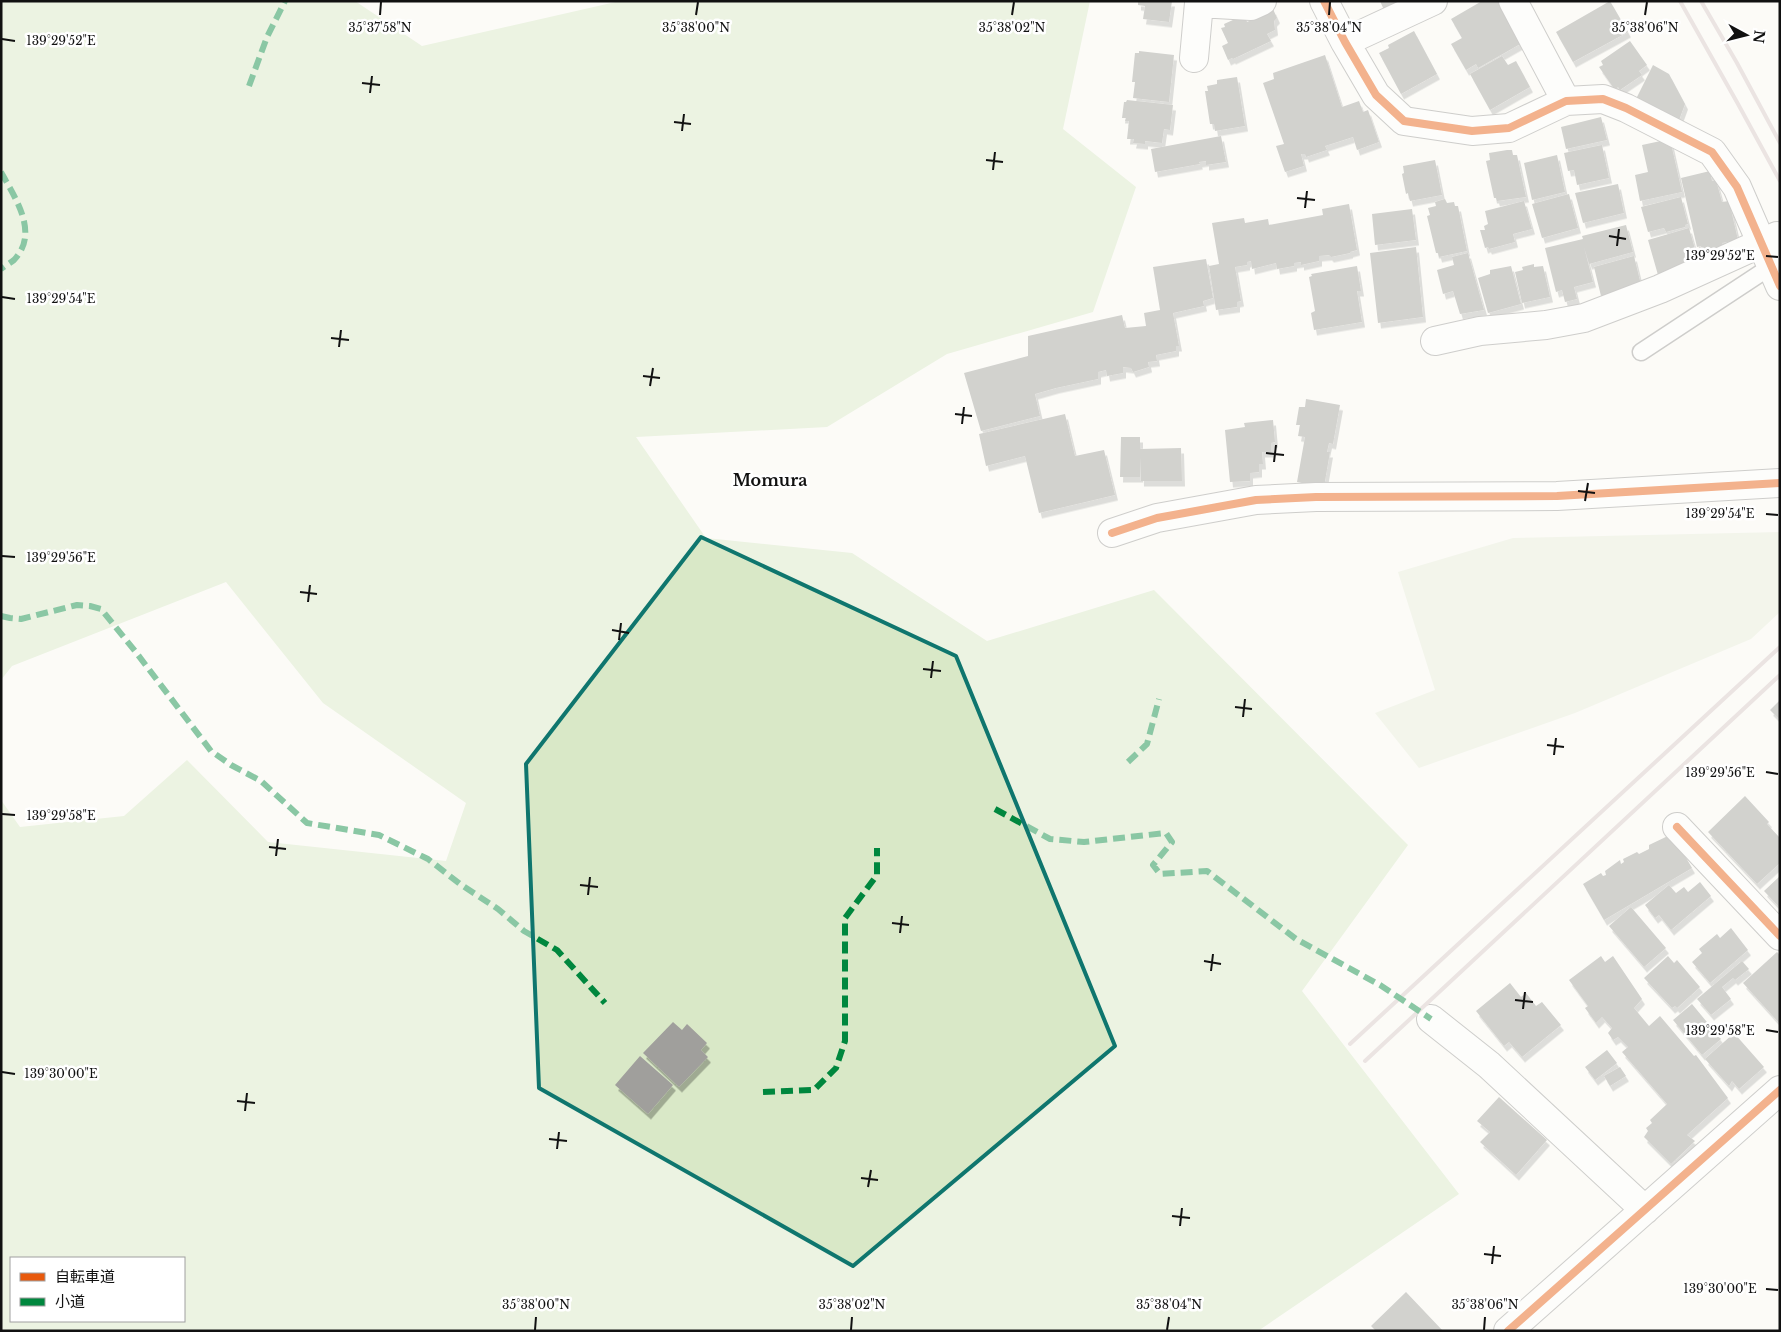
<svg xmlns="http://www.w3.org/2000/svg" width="1781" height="1332" font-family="'Libre Baskerville','Noto Sans JP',serif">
  <defs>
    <filter id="shadow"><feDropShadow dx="3" dy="5.5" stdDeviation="0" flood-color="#0004"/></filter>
  </defs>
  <rect width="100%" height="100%" fill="#fcfbf7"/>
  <path fill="#d9e8c7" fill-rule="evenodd" d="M1,1h354l67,45 198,-45h470l-27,128 73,58 -43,125 -146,42 -120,73 -191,10 70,101 146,15 135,88 167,-51 254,255 -106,146 157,203 -201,137h-1257v-531l19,27 104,-11 63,-56 81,82 178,19 20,-58 -143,-100 -97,-121 -214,84 -11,14zM11,1258h173v63h-173z"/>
  <path fill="#e9eddc" d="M1780,532v80l-29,27 -176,74 -156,55 -44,-55 60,-23 -37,-118 115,-34z"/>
  <path fill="#a09f9c" filter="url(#shadow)" d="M1138,1h34l-3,21 -26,-3 2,-13 -7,-1z
    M1380,1h22l-18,9z
    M1482,1h16l24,42 -44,25 -2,-4 -10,6 -15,-26 11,-6 -11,-19z
    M1610,1l18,31 -55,30 -17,-30z
    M1273,9l4,9 -3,3 1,9 -8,4 4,7 -38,18 -1,-1 -4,2 -6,-14 6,-3 -7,-15 4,-1 -1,-3 20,-9 3,7z
    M1414,31l23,43 -36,20 -22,-41 10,-5 -1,-3z
    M1630,41l17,24 -8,6 3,4 -22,15 -2,-3 -3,3 -16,-23 4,-2 -2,-4z
    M1139,51l35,4 -5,47 -36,-4 2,-16h-3l3,-29h4z
    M1325,55l17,52 17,-6 4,11 5,-2 11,32 -22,8 -4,-13 -28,9 2,4 -21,7 -1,-3h-4l3,12 -19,6 -9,-26 8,-2 -21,-61 11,-4 -1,-6z
    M1502,56l6,9 8,-4 14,26 -40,23 -20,-36z
    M1653,65l16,9 16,30 -7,19 -46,-16z
    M1237,77l8,49 -30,5 -1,-7h-4l-5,-33h3l-1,-5 10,-2v-4z
    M1127,100l46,5 -3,25 -6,-1 -2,14 -17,-2v3l-12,-1 1,-4h-7l2,-18h-4l1,-3h-4l2,-16h2z
    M1601,117l6,23 -41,9 -5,-22z
    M1221,136l5,26 -20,3v-4l-7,1 1,2 -45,8 -4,-23z
    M1670,139l12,53 -42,9 -5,-26 13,-3 -6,-27z
    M1602,145l7,33 -32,7 -3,-15 -6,1 -4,-18z
    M1507,150h5l1,5h4l9,42 -29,4 -1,-3h-2l-8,-37 4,-1 -1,-7z
    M1557,155l8,37 -33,8 -8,-37z
    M1435,160l7,35 -32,6 -2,-8 -2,1 -4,-20 2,-1 -1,-7z
    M1710,171l2,10 4,-1 6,22 7,-1 9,39 -16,3v3l-20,4 -1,-4 -4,1 -16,-69z
    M1618,184l6,29 -41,10 -8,-30z
    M1569,194l9,34 -36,10 -10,-34z
    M1681,197l7,27 -3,1v2l-19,5 -2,-4 -16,4 -7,-25z
    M1445,199l2,4 7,-1 1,4h3l9,45 -28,6 -1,-4h-2l-9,-37 3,-1 -2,-7 8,-2 -1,-4z
    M1524,201l8,28 -19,5 2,8 -26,7 -1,-2 -3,1 -5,-18h5l-1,-4 4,-2 -3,-13z
    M1349,204l8,46 -7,2v1l-19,4 -2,-2 -10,1v5l-18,4v-3l-7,1v3l-17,3 -1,-6 -24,6 -1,-8 -4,1v3l-12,2 6,34 -4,1v5l-21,3 -7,-44 10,-2 -7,-41 32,-5 1,5 23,-4 1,6 54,-10 -1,-6z
    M1412,209l4,31 -41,5 -3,-31z
    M1626,225l7,27 -44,12 -5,-17 9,35 -19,5 3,12 -12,3 -3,-12 -6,2 -11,-44 38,-9 -1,-3z
    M1689,228l10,35 -41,12 -10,-35z
    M1416,247l7,70 -45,6 -8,-70z
    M1468,253l16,57 -24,4 -7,-23 -10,3 -6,-24 17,-5 -2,-8z
    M1634,256l7,29 -40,11 -7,-29z
    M1206,259l7,39 -10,3 1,5 -31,7 6,33h-3v5l-20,4 1,6 -9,1 1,5 -16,5 -2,-4 -8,-1v6l-16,3 -1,-6 -8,2v7l-42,9 -21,6 5,22 -59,15 -17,-58 64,-17v-20l94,-21 3,13 21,-2 -2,-13 16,-3 -7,-43z
    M1534,264v3l9,-1 7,31 -28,6 -7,-31 8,-2 -1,-3z
    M1357,266l4,25h-4l5,31 -48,8 -3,-17 4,-2 -6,-34 3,-1 -1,-2z
    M1511,266l10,38 -33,9 -10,-35 12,-4v-4z
    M1306,399l34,6 -7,39 -4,-1 -2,9h3l-6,35 -27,-5 8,-45 -7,-1 2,-11h-4l3,-18h6z
    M1065,414l10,42 29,-6 11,45 -76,18 -14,-57 -39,10 -7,-32z
    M1273,420l2,22 -4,1v9h-9l1,12h-4v8l-9,1v8l-20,1 -5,-52 20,-3 -1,-4z
    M1121,437h19v12l41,-1 1,33h-41l-1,-24v20h-20z
    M1780,700v20l-10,-10z
    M1745,796l24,26 -2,2 13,14v25l-23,21 -49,-52z
    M1672,834l20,34 -88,52 -21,-36 18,-11 2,3 3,-1 -1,-4 15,-11 1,4 3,-2 -1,-3 14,-7 2,2 10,-5v-4z
    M1780,876v32l-16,-17z
    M1700,882l11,14 -40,34 -12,-15 -4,3 -10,-13 24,-20 7,8 8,-6 4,5z
    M1631,907l35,41 -22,19 -35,-41z
    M1731,928l17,22 -38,33 -18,-21 10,-9 -3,-4 18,-15 3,4z
    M1777,952l3,3v69l-37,-41z
    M1601,956l4,6 8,-6 29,43 -8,9 15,18 11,-10 34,40 2,-1 32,43 -41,37 8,6 -24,23 -27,-27 4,-6 -2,-3 6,-5 -2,-3 17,-16 -45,-52 6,-5 -10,-10 -5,3 -5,-7 4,-5 -10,-11 -6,6 -11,-15 3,-2 -19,-26z
    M1668,956l6,7 3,-3 23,27 -23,21 -2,-2 -3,2 -28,-30z
    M1742,961l7,8 -14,11 -2,-2 -11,9 9,12 -20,16 -14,-16z
    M1510,983l11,14 5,-4 10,13 6,-4 19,23 -39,32 -13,-15 -5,4 -28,-35z
    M1692,1004l29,35 -19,16 -29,-35z
    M673,1022l9,8 5,-6 20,19 -6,7 7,7 -29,30 -36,-34z
    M1734,1033l30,34 -25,22 -7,-8 -3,5 -24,-27z
    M1607,1050l10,13 -22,17 -10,-13z
    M640,1056l33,29 -25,29 -33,-29z
    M1620,1067l6,9 -16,10 -6,-10z
    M1499,1097l48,43 -31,35 -36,-33 10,-10 -13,-11z
    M1406,1292l37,39h-67l-5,-5z"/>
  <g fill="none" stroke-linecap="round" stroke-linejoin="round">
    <defs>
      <path id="lane" d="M1641,352l129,-85"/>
      <path id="street" d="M1324,1l21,41 31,53 28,26 68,10 37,-3 57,-27 37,-2 23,9 86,44 25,35 43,99
        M1513,1l53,100
        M1345,42l88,-41
        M1194,58l5,-55 52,3 11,-5
        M1435,341l45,-10 66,-6 38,-7 76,-29 117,-53
        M1112,533l45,-15 99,-18 60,-3 241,-1 223,-13
        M1677,827l103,109
        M1431,1019l58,46 156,145
        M1508,1331l272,-241"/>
    </defs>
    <use href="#lane" stroke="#979695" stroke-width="19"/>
    <use href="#street" stroke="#979695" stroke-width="30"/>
    <use href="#lane" stroke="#fffefe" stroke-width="16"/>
    <use href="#street" stroke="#fffefe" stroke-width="28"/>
    <path stroke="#d7c7c8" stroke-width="4" d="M1680,1l58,103 42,77
      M1701,1l36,62 43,80
      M1350,1044l430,-397
      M1365,1061l415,-386"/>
    <path stroke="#00873e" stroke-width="6" stroke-dasharray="12 6" stroke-linecap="butt" d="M249,86l18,-49 18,-36
      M1,172c14,26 39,61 13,88 -4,3 -9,6 -13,9
      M1,616l9,2 11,1 56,-14 13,1 11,3 34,42 76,100 20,14 30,16 46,42 72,12 49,24 32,25 38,25 26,22 33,19 48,53
      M1128,762l19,-18 12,-45
      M995,809l55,30 34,3 82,-9 6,9 -19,23 7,9 47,-3 89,68 84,46 51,34
      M763,1092l51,-2 22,-22 9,-27v-123l32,-43v-27"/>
    <defs>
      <path id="cycleway" d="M1324,1l21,41 31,53 28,26 68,10 37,-3 57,-27 37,-2 23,9 86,44 25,35 43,99
        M1112,533l45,-15 99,-18 60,-3 241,-1 223,-13
        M1677,827l103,109
        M1508,1331l272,-241"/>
    </defs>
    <use href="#cycleway" stroke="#fff" stroke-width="11"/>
    <use href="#cycleway" stroke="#e8590c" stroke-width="8"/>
  </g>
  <path d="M0 0H1781V1332H0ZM701,537l255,119 159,390 -262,220 -314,-178 -13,-324z" fill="#fcfbf7" fill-opacity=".55" fill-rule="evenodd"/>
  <path fill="none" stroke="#0f766e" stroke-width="4" stroke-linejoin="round" d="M701,537l255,119 159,390 -262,220 -314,-178 -13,-324z"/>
  <path fill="none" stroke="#111" stroke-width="2" d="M380,15l1,-13M696,15l2,-13M1012,15l2,-13M1329,15l1,-13M1645,15l2,-13M2,39l13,2M362,83l18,2M370,93l2,-17M674,122l17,2M682,131l2,-17M986,160l17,2M993,170l2,-18M1297,198l18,2M1305,208l2,-17M1609,236l17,3M1617,246l2,-17M1766,256l12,1M2,297l13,2M331,338l18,2M339,347l2,-17M643,376l17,2M650,386l3,-18M955,414l17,2M962,424l2,-17M1266,453l18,2M1274,462l2,-17M1578,491l17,2M1585,501l3,-18M1766,514l12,1M2,556l13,1M300,592l17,2M308,602l2,-17M612,630l17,3M619,640l2,-17M923,669l18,2M931,678l2,-17M1235,707l17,2M1243,717l2,-18M1547,745l17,2M1554,755l2,-17M1766,772l12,2M2,814l13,1M269,847l17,2M276,856l2,-17M580,885l18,2M588,895l2,-18M892,923l17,2M900,933l2,-17M1204,961l17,3M1211,971l2,-17M1515,1000l18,2M1523,1009l2,-17M1766,1030l12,2M2,1072l13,2M237,1101l18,2M245,1111l2,-18M549,1139l18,2M557,1149l2,-17M861,1178l17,2M868,1187l3,-17M1172,1216l18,2M1180,1226l2,-18M1484,1254l17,2M1492,1264l2,-18M1766,1289l12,1M535,1330l1,-13M851,1330l1,-13M1167,1330l2,-13M1484,1330l1,-13"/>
  <g text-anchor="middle" stroke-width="5" stroke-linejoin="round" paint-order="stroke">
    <g font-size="16" font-weight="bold" fill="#111" stroke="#fff">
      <text x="770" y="486">Momura</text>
    </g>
  </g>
  <g font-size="12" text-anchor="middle" fill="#111" stroke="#fff" stroke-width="5" stroke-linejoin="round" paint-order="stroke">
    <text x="380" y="32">35°37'58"N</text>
    <text x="696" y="32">35°38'00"N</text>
    <text x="1012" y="32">35°38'02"N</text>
    <text x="1329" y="32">35°38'04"N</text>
    <text x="1645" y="32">35°38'06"N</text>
    <text x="61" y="45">139°29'52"E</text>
    <text x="1720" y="260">139°29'52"E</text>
    <text x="61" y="303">139°29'54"E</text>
    <text x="1720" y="518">139°29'54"E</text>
    <text x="61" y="562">139°29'56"E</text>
    <text x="1720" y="777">139°29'56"E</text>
    <text x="61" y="820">139°29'58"E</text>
    <text x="1720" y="1035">139°29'58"E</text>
    <text x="61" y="1078">139°30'00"E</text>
    <text x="1720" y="1293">139°30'00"E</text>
    <text x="536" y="1309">35°38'00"N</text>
    <text x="852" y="1309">35°38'02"N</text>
    <text x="1169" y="1309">35°38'04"N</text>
    <text x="1485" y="1309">35°38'06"N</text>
  </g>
  <rect width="1781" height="1332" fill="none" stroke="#111111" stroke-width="5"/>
  <rect x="10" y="1257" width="175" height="65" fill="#ffffff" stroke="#a0a0a0"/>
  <rect x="20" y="1273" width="25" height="8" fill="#e8590c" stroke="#a0a0a0"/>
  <text x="55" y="1282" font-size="15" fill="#111111">自転車道</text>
  <rect x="20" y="1298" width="25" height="8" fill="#00873e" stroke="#a0a0a0"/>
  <text x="55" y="1307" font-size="15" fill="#111111">小道</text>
  <g transform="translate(1746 35) rotate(97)" stroke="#ffffff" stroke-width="4" paint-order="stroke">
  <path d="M0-4L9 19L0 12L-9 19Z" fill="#111111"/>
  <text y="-8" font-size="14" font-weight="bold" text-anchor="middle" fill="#111111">N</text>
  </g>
</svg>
